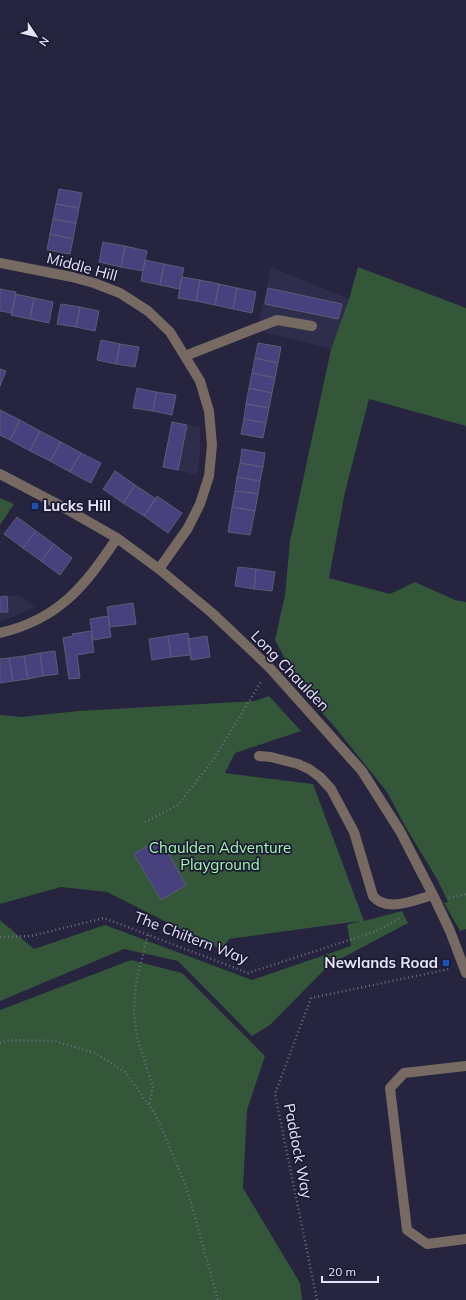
<svg xmlns="http://www.w3.org/2000/svg" width="466" height="1300" font-family="Mulish,sans-serif">
  <rect width="100%" height="100%" fill="#26243e"/>
  <path fill="#2f2d4c" d="M271,267l78,32 -18,50 -67,-17 -6,-6z
    M172,422l28,5v25l-3,23 -34,-8z
    M19,595l16,12 -23,10 -12,4v-24z"/>
  <path fill="#345639" d="M358,267l108,41v118l-97,-27 -24,93 -16,86 61,16 25,-12 40,18 11,2v327l-6,2 -16,-28 4,-1 -11,-23 -32,-53 -18,-34 -53,-66 -21,-23 -17,-23 -21,-40 10,-45 5,-54 41,-192 18,-50z
    M0,498l14,6 -14,21z
    M269,696l32,35 -66,22 -10,20 88,11 51,137 38,-10 6,12 -79,42 -59,60 -18,11 -74,-75 -54,-12 -124,52v-81l34,29 71,-24 147,55 99,-34 -4,-21 13,-4 -131,18 -7,11 -115,-58 -46,-5 -61,17v-189l22,2 56,-6 177,-10z
    M131,960l51,13 83,83 -18,54 -4,78 57,95 2,17h-302v-290z"/>
  <path fill="#47417e" stroke="#5c5b78" d="M59,189l23,4 -3,15 -23,-4z
    M56,204l23,4 -3,15 -23,-4z
    M53,219l23,4 -3,16 -23,-5z
    M50,234l23,5 -3,15 -23,-4z
    M103,242l22,4 -4,21 -22,-5z
    M125,246l22,5 -4,20 -22,-4z
    M145,260l19,4 -4,21 -19,-4z
    M164,264l20,4 -5,21 -19,-4z
    M182,277l18,3 -4,21 -18,-3z
    M200,280l19,4 -4,21 -19,-4z
    M219,284l18,4 -4,21 -18,-4z
    M237,288l19,4 -4,21 -19,-4z
    M268,288l74,16 -4,15 -73,-15z
    M0,289l16,3 -4,21 -12,-2z
    M16,294l18,4 -4,21 -19,-4z
    M34,298l19,4 -4,21 -19,-4z
    M61,304l19,3 -4,20 -19,-3z
    M80,307l19,4 -4,20 -19,-4z
    M101,340l19,4 -4,20 -19,-4z
    M258,343l23,4 -3,16 -23,-5z
    M120,344l19,3 -4,20 -19,-3z
    M255,358l23,5 -3,15 -23,-5z
    M0,369l6,2 -6,15z
    M252,373l23,5 -3,15 -23,-5z
    M137,388l19,4 -3,19 -20,-3z
    M249,388l23,5 -3,15 -23,-4z
    M156,392l20,3 -4,20 -19,-4z
    M246,404l23,4 -3,15 -22,-4z
    M0,410l20,10 -10,20 -10,-5z
    M244,419l22,4 -3,15 -22,-4z
    M20,420l20,11 -10,20 -20,-11z
    M172,422l15,3 -9,45 -15,-3z
    M40,431l21,11 -11,19 -20,-10z
    M61,442l20,11 -11,19 -20,-11z
    M242,449l23,4 -2,14 -23,-4z
    M81,453l20,10 -10,20 -21,-11z
    M240,463l23,4 -3,14 -23,-4z
    M115,471l20,14 -12,18 -20,-14z
    M237,477l23,4 -2,13 -23,-3z
    M135,485l21,14 -12,17 -21,-13z
    M235,491l23,3 -3,17 -23,-4z
    M157,496l25,17 -14,20 -24,-17z
    M232,507l23,4 -5,24 -22,-3z
    M17,517l19,14 -13,17 -19,-14z
    M36,531l18,13 -13,17 -18,-13z
    M54,544l18,14 -12,17 -19,-14z
    M238,567l18,2 -2,20 -19,-3z
    M256,569l19,3 -3,19 -18,-2z
    M7,596l1,16h-8v-15z
    M133,603l3,21 -26,3 -3,-20z
    M108,616l3,21 -18,3 -3,-21z
    M91,631l3,21 -17,3 3,23 -11,1 -6,-41 10,-2 -1,-2z
    M188,633l3,22 -20,2 -3,-21z
    M168,636l3,21 -19,3 -3,-21z
    M207,636l3,21 -19,3 -3,-21z
    M55,651l3,23 -15,2 -3,-23z
    M40,653l3,23 -15,3 -4,-23z
    M24,656l4,23 -15,2 -4,-23z
    M9,658l4,23 -13,2v-24z
    M160,839l26,46 -25,15 -27,-46z"/>
  <g fill="none" stroke-linecap="round" stroke-linejoin="round">
    <path stroke="#6d6c83" stroke-width="2.5" stroke-dasharray="1 3" stroke-linecap="butt" d="M145,822l33,-17 35,-45 49,-80
      M449,898l17,-4
      M148,935l-12,48 -2,29 3,25 16,50 -4,18
      M0,937l31,-1 73,-18 144,55 126,-41 25,-13
      M0,1043l9,-3 45,1 41,12 30,19 31,43 31,74 31,111
      M317,1300l-42,-206 36,-96 138,-29"/>
    <path stroke="#776a62" stroke-width="10" d="M0,263l72,14 22,6 26,10 28,18 22,21 30,49 9,30 3,34 -3,31 -9,28 -12,24 -29,41
      M185,356l92,-36 35,6
      M0,474l61,32 56,32 42,31 53,44 57,54 93,104 38,60 33,64 17,36 16,42
      M0,633c59,-14 84,-46 117,-95
      M259,756l12,1 27,7 11,5 11,8 11,12 23,43 19,64c14,17 42,4 60,-1
      M466,1066l-62,7 -14,15 17,142 20,14 39,-5"/>
  </g>
  <g fill="#1a4fb4" stroke="#1c1a33" stroke-width="1.5">
    <rect x="31" y="502" width="8" height="8" rx="2"/>
    <rect x="442" y="959" width="8" height="8" rx="2"/>
  </g>
  <g text-anchor="middle" stroke-width="3.5" stroke-linejoin="round" paint-order="stroke">
    <g font-size="15" fill="#e5e5f7" stroke="#1c1a33">
      <text transform="translate(82 267) rotate(15)" y="5">Middle Hill</text>
      <text transform="translate(290 671) rotate(46)" y="5">Long Chaulden</text>
      <text transform="translate(191 938) rotate(21)" y="5">The Chiltern Way</text>
      <text transform="translate(298 1151) rotate(79)" y="5">Paddock Way</text>
    </g>
    <g font-size="15" font-weight="bold" fill="#e5e5f7" stroke="#1c1a33" text-anchor="start">
      <text x="43" y="511">Lucks Hill</text>
      <text x="438" y="968" text-anchor="end">Newlands Road</text>
    </g>
    <g font-size="15" fill="#a2f8af" stroke="#1c1a33">
      <text x="220" y="853">Chaulden Adventure<tspan x="220" dy="17">Playground</tspan></text>
    </g>
  </g>
  <g transform="translate(36 36) rotate(125)" stroke="#1c1a33" stroke-width="3" paint-order="stroke">
  <path d="M0-3L7 15L0 10L-7 15Z" fill="#e5e5f7"/>
  <text y="-6" font-size="11" font-weight="bold" text-anchor="middle" fill="#e5e5f7">N</text>
  </g>
  <path d="M322 1276v6h56v-6" fill="none" stroke="#e5e5f7" stroke-width="2"/>
  <text x="328" y="1276" font-size="12" fill="#e5e5f7" stroke="#1c1a33" stroke-width="3" paint-order="stroke">20 m</text>
</svg>
